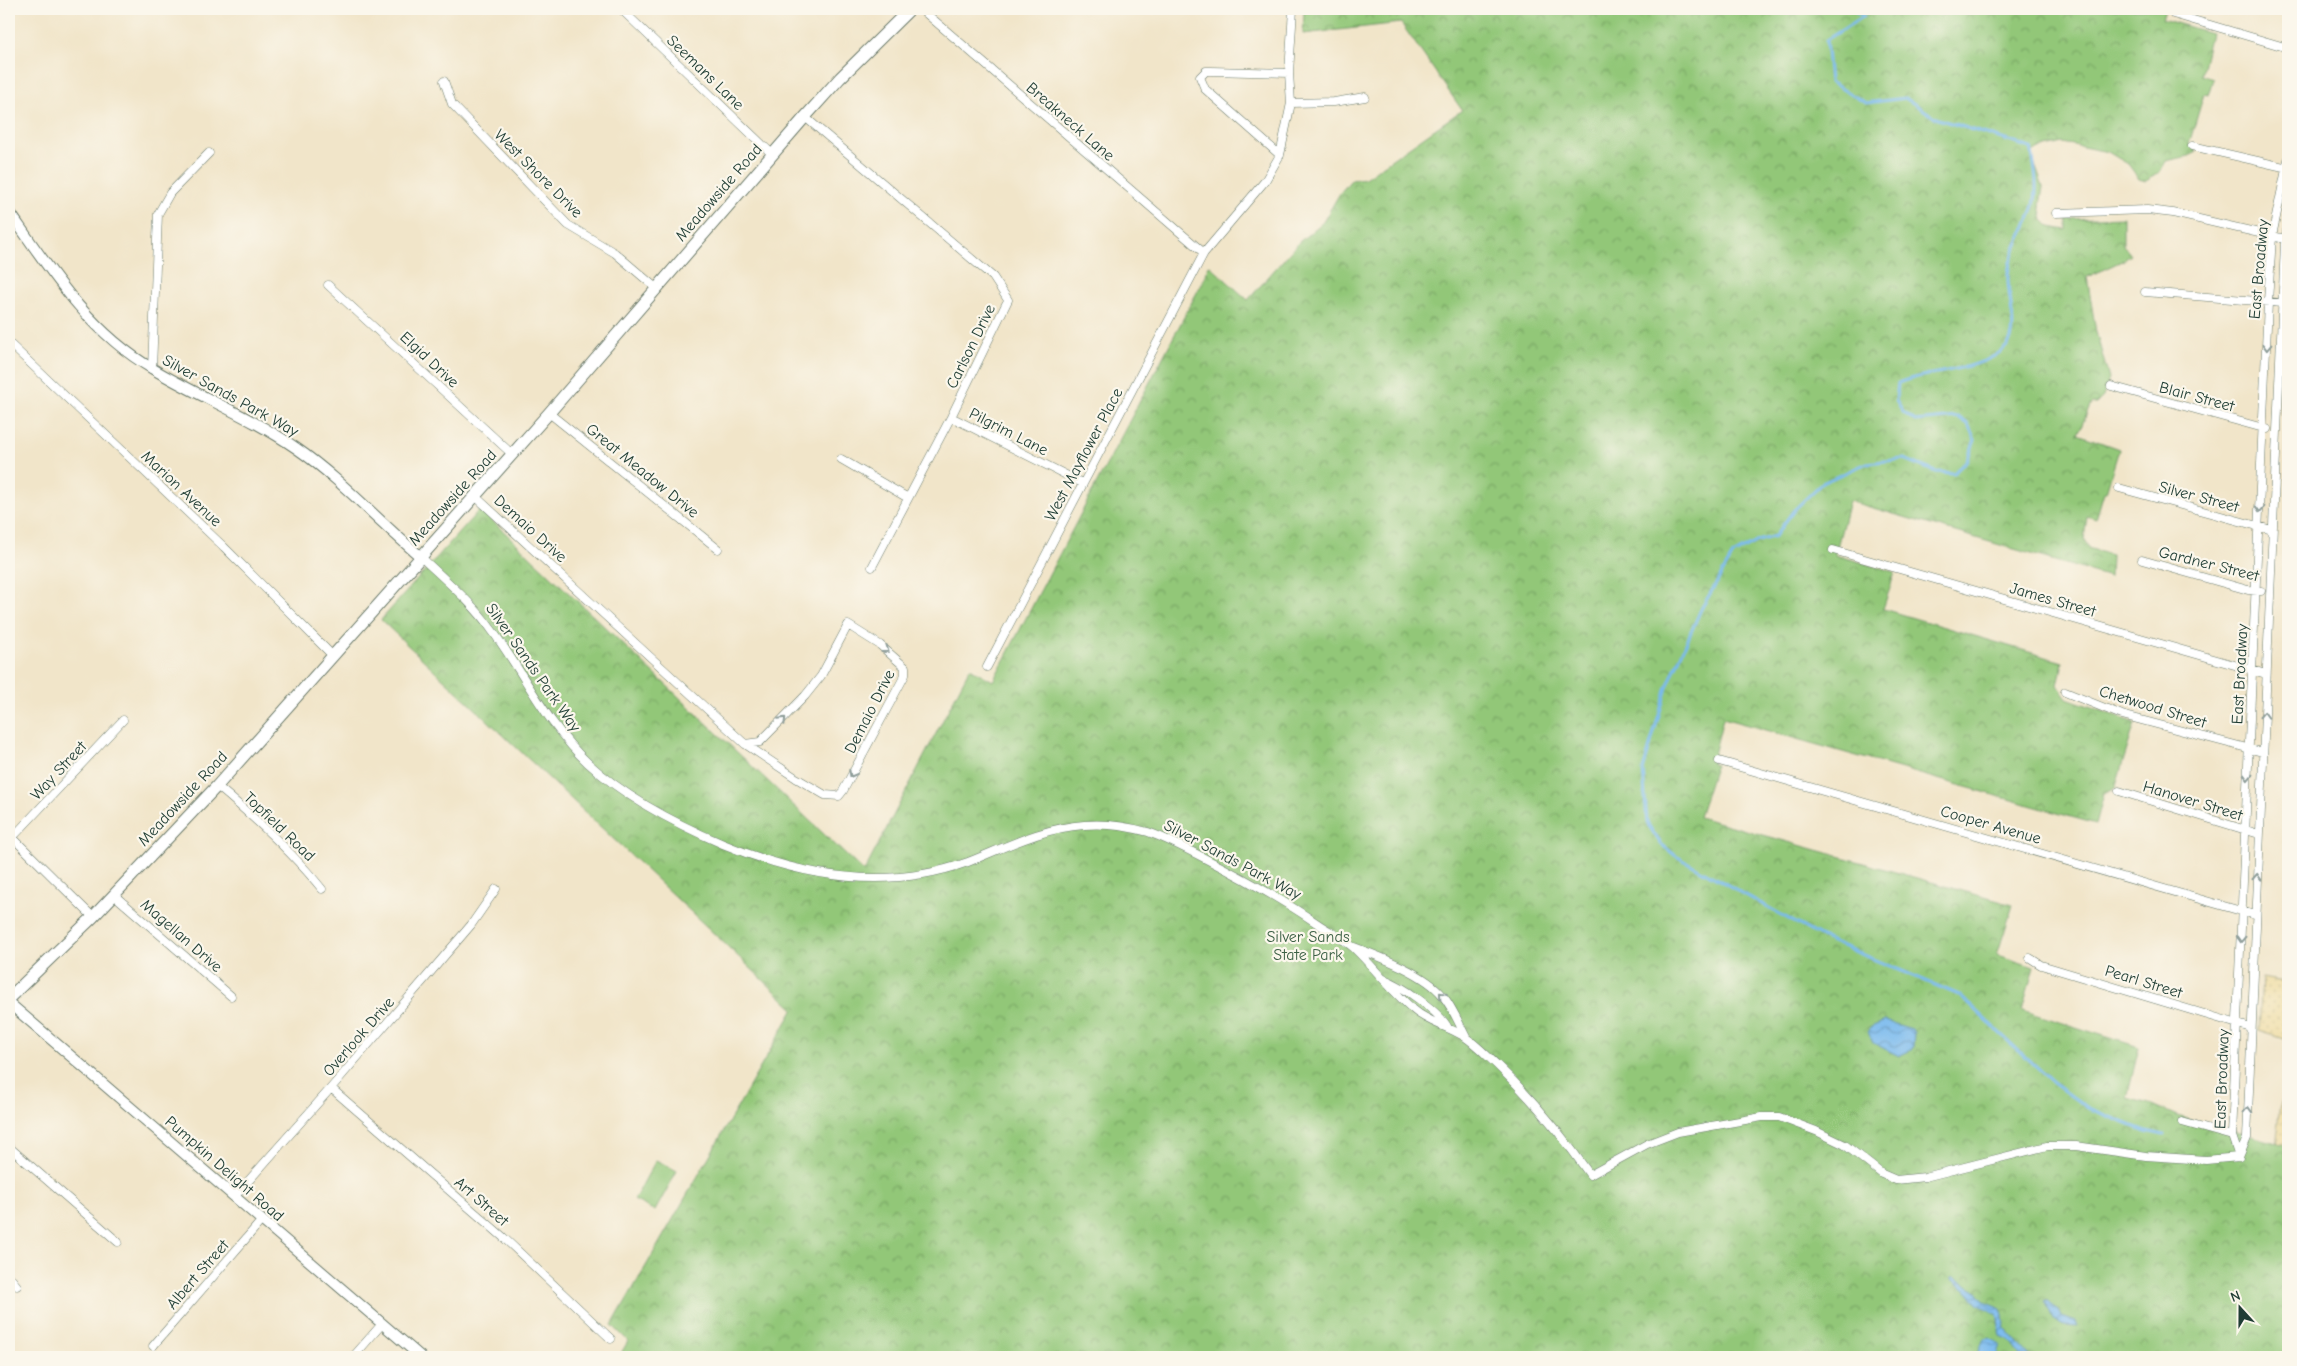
<svg xmlns="http://www.w3.org/2000/svg" width="2297" height="1366" font-family="'Comic Neue',sans-serif">
  <defs>
    <pattern id="sand-dots" width="8" height="8" patternUnits="userSpaceOnUse" patternTransform="scale(1.25)"><rect width="8" height="8" fill="#eeda9e"/><path d="M2 2h.1M6 6h.1" fill="none" stroke="#ccbc89" stroke-width="1.8" stroke-linecap="round"/></pattern>
    <pattern id="park-crowns" width="20" height="18" patternUnits="userSpaceOnUse" patternTransform="scale(1.25)"><rect width="20" height="18" fill="#92c778"/><path d="M2 6a3 3 0 1 1 6 0M12 15a3 3 0 1 1 6 0" fill="none" stroke="#77a363"/></pattern>
    <pattern id="water-waves" width="16" height="10" patternUnits="userSpaceOnUse" patternTransform="scale(1.25)"><rect width="16" height="10" fill="#79baee"/><path d="M0 5q4-4 8 0t8 0" fill="none" stroke="#6398c2"/></pattern>
  </defs>
  <rect width="100%" height="100%" fill="#fbf7ec"/>
  <filter id="ink" filterUnits="userSpaceOnUse"><feTurbulence type="fractalNoise" baseFrequency=".02" numOctaves="2"/><feDisplacementMap in="SourceGraphic" scale="10" xChannelSelector="R" yChannelSelector="G"/><feConvolveMatrix kernelMatrix="1 2 1 2 8 2 1 2 1" color-interpolation-filters="sRGB"/></filter>
  <filter id="wash" filterUnits="userSpaceOnUse"><feTurbulence type="fractalNoise" baseFrequency=".0096" numOctaves="4" result="noise"/><feDisplacementMap in="SourceGraphic" scale="20" xChannelSelector="R" yChannelSelector="G"/><feGaussianBlur stdDeviation="1.12" result="paint"/><feColorMatrix in="noise" values="0 0 0 0 0 0 0 0 0 0 0 0 0 0 0 0 0 1.4 0 .05"/><feComposite in="paint" operator="in"/></filter>
  <g filter="url(#wash)">
    <rect width="100%" height="100%" fill="#f1e5c9"/>
    <path fill="url(#sand-dots)" stroke="#868c69" d="M2262,978l26,5v57l-29,-9z
      M2288,1043v115l-13,-3z"/>
    <path fill="url(#park-crowns)" stroke="#588256" d="M1304,9h861l-3,10 49,14 -10,42 12,4 -5,16 -4,-1 -15,50 8,8 -8,4 -23,5 -6,11 -14,9 -7,-2 -11,-15 -20,-12 -45,-9 -24,6 -8,5 12,33 -3,18 3,15 7,7 17,3v-11l56,-2v28l8,10 -7,5 -37,17 9,55 13,47 -6,18 -7,7h-5l-13,30 41,15 -13,43h-2l-8,27 -9,-3 -3,23 4,9 23,7 -1,22 -261,-76 -14,54 60,17 -12,37 180,53 -5,23 9,13 68,25 -20,65 -11,6 -8,30 -373,-106 -11,45 4,1 -17,53 314,88 -16,50 37,12 -12,43 117,37 -12,51 26,7 24,11 111,30v211h-1669l9,-16 -16,-16 182,-316 -413,-389 99,-111 384,363 106,-204 23,13 212,-404 4,-12 39,35 50,-57 25,-21 17,-29 11,-13 14,-2 97,-68 -61,-87 -98,11z"/>
    <path fill="#92c778" stroke="#588256" d="M656,1160l21,11 -22,40 -21,-11z"/>
    <path fill="url(#water-waves)" stroke="#4c7c91" d="M1885,1021l27,8 2,4 -1,16 -14,7 -26,-13 -5,-11 3,-5z
      M1954,1277l22,13 9,11 17,7 3,21 26,28h-9l-12,-16 -9,-4 -4,-23 -18,-9 -11,-14 -17,-12z
      M2045,1301h4l13,15 14,5 2,5 -14,-1 -11,-5z
      M1990,1337l10,9 -4,11h-16l-1,-6 5,-13z"/>
    <g fill="none" stroke-linecap="round" stroke-linejoin="round">
      <path stroke="#79baee" stroke-width="3" d="M1851,9l13,7 -38,24 4,42 36,21 39,-5 33,21 93,29c4,20 8,41 2,61 -7,22 -22,40 -25,64 -2,21 13,59 -2,74 -26,26 -76,22 -108,36l-2,18 7,11 12,9 43,-4 10,7 7,16 -8,20 -13,13 -18,-1 -32,-13 -37,4 -45,20 -28,27 -19,26 -17,5 -25,14 -32,54 -34,78 -24,83 4,53 14,21 15,12 145,81 138,58 94,88 35,25 58,23 18,4"/>
    </g>
  </g>
  <g filter="url(#ink)">
    <g fill="none" stroke-linecap="round" stroke-linejoin="round">
      <defs>
        <path id="minor" d="M621,9l151,145
          M921,9l283,244
          M2173,14l115,34
          M444,81l8,23 116,121 47,28 41,35
          M1291,103l43,-1 31,-5
          M805,117l188,160 15,23 -57,117 -79,150
          M2192,146l96,22
          M1280,155l-75,-66 -5,-12 6,-6h5l78,2
          M2056,213l91,-3 26,3 112,26
          M328,285l184,169
          M2145,292l137,11
          M9,343l215,204 109,109
          M152,369l6,-155 12,-21 39,-40
          M2111,386l156,43
          M549,413l169,136
          M951,417l131,66
          M841,459l67,39
          M2119,488l153,42
          M475,496l270,248 51,34 29,17 14,1 4,-5 62,-116v-8l-25,-22 -32,-20 -27,51 -16,20 -45,46 -15,2
          M1833,550l433,124
          M421,557c24,23 51,45 70,72 33,44 56,96 97,134 38,35 88,61 135,81 79,33 163,48 245,18 38,-15 74,-34 116,-37 22,-2 42,1 64,7 20,7 39,17 58,27 39,20 77,41 112,65 12,8 26,15 36,24 21,20 38,44 60,62 15,13 34,16 51,27 11,7 22,19 32,28 37,35 64,68 93,110l57,-31 31,-12 84,-15h17l37,14 29,14 37,29 14,6 29,-3 122,-31h29l70,10 60,4 33,-3
          M2142,560l106,30 13,1
          M987,667l217,-414 61,-72 15,-26 11,-52 -2,-30 4,-64
          M2065,692l57,23 140,37
          M1719,761l536,154
          M217,786c38,32 74,65 105,103
          M2119,791l140,43
          M9,834l84,83
          M12,838l111,-118
          M114,895l117,101
          M1354,947c27,10 72,27 89,49 10,12 16,28 23,41
          M2030,958l11,7 210,63
          M1384,979c17,6 56,33 64,49
          M331,1088l172,149 108,102
          M2182,1122l50,14
          M9,1147l109,95
          M2239,1157l-7,-21 36,-834 4,-66 16,-76
          M2239,1157l8,-19 38,-895 3,-17
          M235,1196l96,-108 140,-163 25,-36
          M9,1276l8,10
          M153,1346l109,-126
          M353,1357l29,-33"/>
        <path id="tertiary" d="M9,211c41,59 80,121 144,158 47,28 98,48 143,79 45,31 83,74 125,109
          M9,1003l412,354"/>
        <path id="secondary" d="M9,998l84,-81 124,-131 332,-373 256,-296 35,-39 70,-69"/>
      </defs>
      <use href="#minor" stroke="#687868" stroke-width="9"/>
      <use href="#tertiary" stroke="#687868" stroke-width="12"/>
      <use href="#secondary" stroke="#687868" stroke-width="13"/>
      <use href="#minor" stroke="#fff" stroke-width="8"/>
      <use href="#tertiary" stroke="#fff" stroke-width="10"/>
      <use href="#secondary" stroke="#fff" stroke-width="11"/>
    </g>
    <defs><path id="oneway-chevron" d="M-2-3.5L2.5 0L-2 3.5" fill="none" stroke-width="1.6" stroke-linecap="round" stroke-linejoin="round" transform="scale(1.25)"/></defs>
    <g stroke="#8f9e9a">
      <use href="#oneway-chevron" transform="translate(2267 347) rotate(92)"/>
      <use href="#oneway-chevron" transform="translate(2260 509) rotate(92)"/>
      <use href="#oneway-chevron" transform="translate(886 650) rotate(36)"/>
      <use href="#oneway-chevron" transform="translate(2264 715) rotate(-87)"/>
      <use href="#oneway-chevron" transform="translate(783 720) rotate(-45)"/>
      <use href="#oneway-chevron" transform="translate(852 774) rotate(118)"/>
      <use href="#oneway-chevron" transform="translate(2248 777) rotate(92)"/>
      <use href="#oneway-chevron" transform="translate(2257 877) rotate(-87)"/>
      <use href="#oneway-chevron" transform="translate(2241 939) rotate(93)"/>
      <use href="#oneway-chevron" transform="translate(1442 995) rotate(-131)"/>
      <use href="#oneway-chevron" transform="translate(2248 1110) rotate(-88)"/>
    </g>
  </g>
  <g text-anchor="middle" stroke-width="4.5" stroke-linejoin="round" paint-order="stroke">
    <g font-size="16" fill="#1f3d34" stroke="#fbf7ec">
      <text transform="translate(706 72) rotate(44)" y="6">Seemans Lane</text>
      <text transform="translate(1071 121) rotate(41)" y="6">Breakneck Lane</text>
      <text transform="translate(539 173) rotate(45)" y="6">West Shore Drive</text>
      <text transform="translate(718 192) rotate(-49)" y="6">Meadowside Road</text>
      <text transform="translate(2258 269) rotate(-85)" y="6">East Broadway</text>
      <text transform="translate(970 346) rotate(-64)" y="6">Carlson Drive</text>
      <text transform="translate(430 359) rotate(43)" y="6">Elgid Drive</text>
      <text transform="translate(231 395) rotate(29)" y="6">Silver Sands Park Way</text>
      <text transform="translate(2197 396) rotate(15)" y="6">Blair Street</text>
      <text transform="translate(1009 431) rotate(27)" y="6">Pilgrim Lane</text>
      <text transform="translate(1083 454) rotate(-62)" y="6">West Mayflower Place</text>
      <text transform="translate(643 470) rotate(39)" y="6">Great Meadow Drive</text>
      <text transform="translate(182 488) rotate(43)" y="6">Marion Avenue</text>
      <text transform="translate(2199 496) rotate(15)" y="6">Silver Street</text>
      <text transform="translate(452 497) rotate(-48)" y="6">Meadowside Road</text>
      <text transform="translate(531 528) rotate(42)" y="6">Demaio Drive</text>
      <text transform="translate(2209 563) rotate(14)" y="6">Gardner Street</text>
      <text transform="translate(2053 599) rotate(16)" y="6">James Street</text>
      <text transform="translate(534 667) rotate(55)" y="6">Silver Sands Park Way</text>
      <text transform="translate(2239 674) rotate(-87)" y="6">East Broadway</text>
      <text transform="translate(2153 706) rotate(17)" y="6">Chetwood Street</text>
      <text transform="translate(869 711) rotate(-63)" y="6">Demaio Drive</text>
      <text transform="translate(58 770) rotate(-47)" y="6">Way Street</text>
      <text transform="translate(182 798) rotate(-47)" y="6">Meadowside Road</text>
      <text transform="translate(2193 800) rotate(17)" y="6">Hanover Street</text>
      <text transform="translate(1991 824) rotate(16)" y="6">Cooper Avenue</text>
      <text transform="translate(280 826) rotate(44)" y="6">Topfield Road</text>
      <text transform="translate(1233 859) rotate(28)" y="6">Silver Sands Park Way</text>
      <text transform="translate(182 935) rotate(41)" y="6">Magellan Drive</text>
      <text transform="translate(2144 981) rotate(17)" y="6">Pearl Street</text>
      <text transform="translate(358 1036) rotate(-49)" y="6">Overlook Drive</text>
      <text transform="translate(2221 1079) rotate(-88)" y="6">East Broadway</text>
      <text transform="translate(225 1168) rotate(41)" y="6">Pumpkin Delight Road</text>
      <text transform="translate(482 1201) rotate(41)" y="6">Art Street</text>
      <text transform="translate(197 1274) rotate(-49)" y="6">Albert Street</text>
    </g>
    <g font-size="16" fill="#3c6045" stroke="#fbf7ec">
      <text x="1308" y="942">Silver Sands<tspan x="1308" dy="18">State Park</tspan></text>
    </g>
  </g>
  <rect width="2297" height="1366" fill="none" stroke="#fbf7ec" stroke-width="30"/>
  <g transform="translate(2240 1308) rotate(339)" stroke="#fbf7ec" stroke-width="4" paint-order="stroke">
  <path d="M0-4L9 19L0 12L-9 19Z" fill="#1f3d34"/>
  <text y="-8" font-size="14" font-weight="bold" text-anchor="middle" fill="#1f3d34">N</text>
  </g>
</svg>
